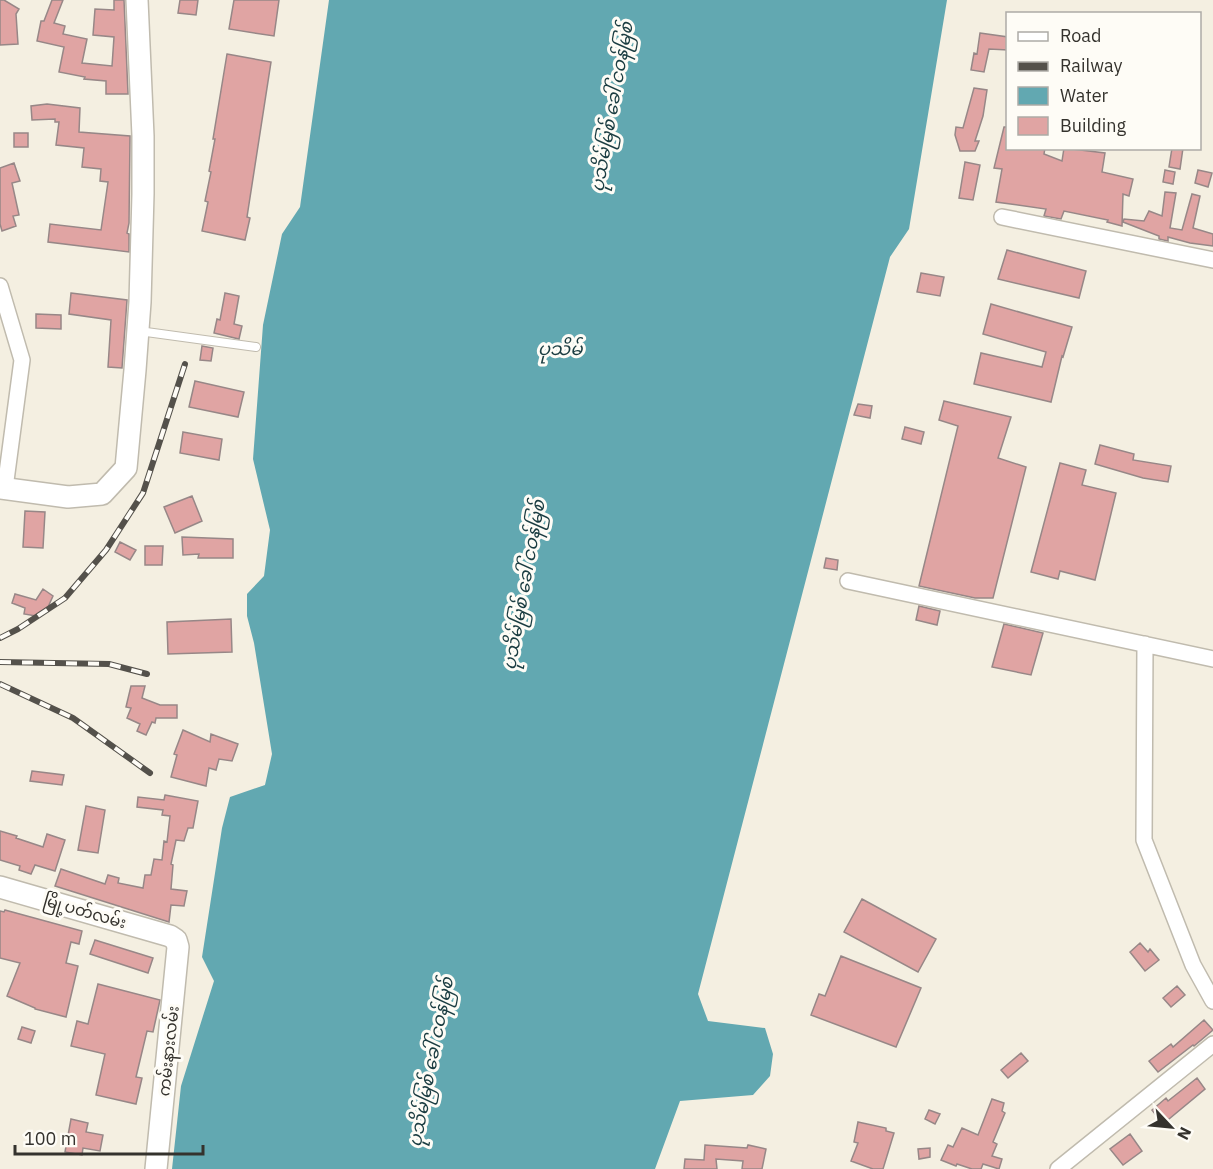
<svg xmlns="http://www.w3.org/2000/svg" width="1213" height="1169" font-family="'IBM Plex Sans','Noto Sans Myanmar',sans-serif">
  <rect width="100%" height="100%" fill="#f4efe1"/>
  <path fill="#62a8b1" d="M329,0h618l-38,229 -19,28 -192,737 10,27 57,7 8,26 -3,22 -17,19 -73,6 -25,68h-483l9,-83 33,-105 -12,-24 20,-129 8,-31 35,-12 7,-31 -18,-111 -7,-27v-22l17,-18 6,-46 -17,-71 10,-134 19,-91 18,-27z"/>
  <path fill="#e0a4a3" stroke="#978787" stroke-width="1.5" d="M0,0h4l15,9 -3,5 2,30 -18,1z
    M52,0h11l-9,23 11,3 -2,8 24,5 -5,24 30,3 2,-29 -21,-2 2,-26 19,1v-10h10l4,94h-22v-13l-22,-2 1,-2 -26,-5 5,-25 -27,-6 4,-20h3z
    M180,0h18l-2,15 -18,-2z
    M234,0h45l-5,36 -45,-7z
    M980,33l28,4v13l-19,-1 -5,23 -13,-2 3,-17 3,1z
    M227,54l44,8 -24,155 3,1 -5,22 -43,-9 6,-29 -3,-1 6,-29 -2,-1 6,-32h-2z
    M974,88l13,2 -4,26 -8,25h4l-4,10h-15l-5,-16 1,-8 7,1z
    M47,104l33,4 -1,24 51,4 -1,87 -2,10 2,1v18l-81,-10 2,-18 51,6 7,-48 -8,-1 1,-12 -19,-2 2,-19 -28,-3 3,-23h-4v-3l-23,1 -1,-14z
    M1004,127h4v21h37l-1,6 18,7 2,-13 41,5 -3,19 31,7 -4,17 -6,-2 -1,32 -15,-4 1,-2 -44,-9 -3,8 -17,-3 2,-7 -50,-7 6,-33 -8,-1z
    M14,133h14v14h-14z
    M1172,148h11l-3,21 -11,-2z
    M965,162l15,3 -7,35 -14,-2z
    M14,163l6,18 -8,2 7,32 -6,1 3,10 -14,5 -2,-7v-56z
    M1165,170l10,2 -2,12 -10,-2z
    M1198,170l14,3 -4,14 -13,-4z
    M1165,192l11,1 -6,35 12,2 10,-36 8,2 -7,32 20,6v12l-23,-3 -22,-6v4l-9,-2v-3l-36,-14 1,-3 20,2 5,-10 13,5z
    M1007,250l79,21 -7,27 -81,-19z
    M921,273l23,4 -4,19 -23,-4z
    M71,293l56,7 -5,68 -14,-1 3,-47 -42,-6z
    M225,293l14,3 -5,28 8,2 -3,13 -25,-6 3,-14 3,1z
    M991,304l81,23 -9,30 -1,-1 -11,46 -77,-18 7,-31 61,14 4,-15 -63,-18z
    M36,314l25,1v14l-25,-1z
    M202,346l11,2 -2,13 -11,-1z
    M195,381l49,11 -6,25 -49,-10z
    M944,401l67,16 -13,41 28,9 -33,131h-18l-56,-12 39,-160 -19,-6z
    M858,404l14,2 -2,12 -16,-3z
    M905,427l19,5 -3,12 -19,-5z
    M183,432l39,7 -3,21 -39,-7z
    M1100,445l34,9 -1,6 38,6 -3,16 -25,-4 -48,-14z
    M1060,463l26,7 -4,15 34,8 -21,87 -35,-9 -2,8 -27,-7z
    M192,496l10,25 -27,12 -11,-26z
    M25,511l20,1 -2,36 -20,-1z
    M182,537l51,2v19h-35l1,-4 -16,1z
    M120,542l16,8 -6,10 -15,-8z
    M145,546h18l-1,19h-17z
    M826,558l12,2 -1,10 -13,-2z
    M43,589l10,7 -5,11 -12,9 -12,-2 1,-6 -13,-5 3,-9 21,6z
    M919,606l21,5 -3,14 -21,-5z
    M231,619l1,33 -64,2 -1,-32z
    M1004,624l39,9 -12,42 -39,-8z
    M131,686h14l-3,12 18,7h17v13h-21l-1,5 -3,-1 -6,13 -9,-4 3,-7 -13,-6 4,-10 -5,-1z
    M183,730l27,12 1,-8 27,10 -6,17 -13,-2 -3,11 -7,-2 -3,18 -35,-9 6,-22 -3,-1z
    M32,771l32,4 -2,10 -32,-4z
    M165,795l33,6 -5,27h-5l-4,13 -8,-1 -5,24 2,1 -2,24 16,2 -3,15 -13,-1 -2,17 -114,-36 6,-17 44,15 3,-9 11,3 -1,5 25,5 2,-13h6l3,-16 8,1 2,-19 3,1 3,-26 -8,-1 1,-5 -26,-3 1,-10 26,3z
    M86,806l19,4 -7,43 -20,-3z
    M0,831l17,5 -1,2 27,9 4,-13 18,6 -10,31 -20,-6 -4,9 -12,-4 1,-4 -20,-6z
    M862,899l74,40 -18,33 -74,-40z
    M5,910l77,21 -3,13 -8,-2 -5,21 12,3 -12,51 -31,-8v-1l-28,-12 13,-33 -20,-5v-47l4,1z
    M95,940l58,18 -5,15 -58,-19z
    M1140,943l8,9 2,-3 9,11 -14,11 -15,-19z
    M841,956l80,32 -25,59 -85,-32 8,-21 6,2z
    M98,984l62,16 -7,32 -6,-1 -11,46 6,1 -6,26 -40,-9 9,-41 -34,-8 6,-25 11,3z
    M1177,986l8,9 -14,12 -8,-9z
    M1204,1020l9,10 -19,16 -1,-1 -35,27 -9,-11 22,-17 2,3z
    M22,1027l13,4 -4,12 -13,-4z
    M1021,1053l7,8 -20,17 -7,-8z
    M1197,1078l8,11 -42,35 -11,-14 14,-12 2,3z
    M992,1099l12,4 -2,8 3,2 -12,29 4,2 -5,12 10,3 -3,10 -16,-5 -2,5h-9l-15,-5 -1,2 -15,-6 7,-15 5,2 9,-19 16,7z
    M929,1110l11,4 -5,10 -10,-5z
    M71,1119l17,4 -2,9 17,3 -3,16 -17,-3 -1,7 -17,-3z
    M858,1122l28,6v3l8,2 -11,36h-10l-22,-8 7,-18 -4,-1z
    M1130,1134l12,17 -19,14 -13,-16z
    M705,1145l42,3 1,-3 18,4 -4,20h-20l1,-8 -27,-2 1,10h-33l1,-10 19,1z
    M930,1148v9l-11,2 -1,-10z"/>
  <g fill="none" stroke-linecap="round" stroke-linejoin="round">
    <defs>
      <path id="lane" d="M139,331l117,16"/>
      <path id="street" d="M1002,217l211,43
        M0,286l22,74 -17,128
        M848,581l365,78
        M1145,644l-1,196 49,125 20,36
        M1058,1169l155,-125"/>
      <path id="secondary" d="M0,488l68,9 34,-3 24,-26 9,-98 5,-68 3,-108v-58l-6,-136
        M0,887l170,49 6,4 2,7 -22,222"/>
    </defs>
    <use href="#lane" stroke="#c0bbae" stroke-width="10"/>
    <use href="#street" stroke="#c0bbae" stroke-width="18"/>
    <use href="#secondary" stroke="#c0bbae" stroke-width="24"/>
    <use href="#lane" stroke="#fff" stroke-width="8"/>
    <use href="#street" stroke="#fff" stroke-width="15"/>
    <use href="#secondary" stroke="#fff" stroke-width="21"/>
    <defs>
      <path id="rail" d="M0,638l18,-9 47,-31 41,-48 37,-57 42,-129
        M0,662l109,2 38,10
        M0,684l73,34 77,55"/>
    </defs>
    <use href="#rail" stroke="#54514b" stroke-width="6"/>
    <use href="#rail" stroke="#fefcf6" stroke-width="4" stroke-dasharray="11" stroke-linecap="butt"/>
  </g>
  <g text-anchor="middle" stroke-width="6" stroke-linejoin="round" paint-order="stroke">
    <g font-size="16" fill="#34322d" stroke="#fefcf6">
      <text transform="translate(85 911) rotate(16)" y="6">မြို့ပတ်လမ်း</text>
      <text transform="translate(168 1051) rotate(-84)" y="6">ကမ်းနားလမ်း</text>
    </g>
    <g font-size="18" font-style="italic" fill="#1a3c41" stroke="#fefcf6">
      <text transform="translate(612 107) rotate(-80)" y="6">ပုသိမ်မြစ် ခေါ် ငဝန်မြစ်</text>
      <text x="560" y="355">ပုသိမ်</text>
      <text transform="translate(524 585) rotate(-80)" y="6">ပုသိမ်မြစ် ခေါ် ငဝန်မြစ်</text>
      <text transform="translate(431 1062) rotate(-79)" y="6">ပုသိမ်မြစ် ခေါ် ငဝန်မြစ်</text>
    </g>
  </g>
  <rect x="1006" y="12" width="195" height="138" fill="#fefcf6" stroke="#adaba6" stroke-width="1.5"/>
  <rect x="1018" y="32" width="30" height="9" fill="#ffffff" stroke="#adaba6" stroke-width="1.5"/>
  <text x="1060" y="42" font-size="18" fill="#34322d">Road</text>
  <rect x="1018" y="62" width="30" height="9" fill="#54514b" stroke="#adaba6" stroke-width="1.5"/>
  <text x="1060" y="72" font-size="18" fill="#34322d">Railway</text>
  <rect x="1018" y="87" width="30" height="18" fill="#62a8b1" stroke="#adaba6" stroke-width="1.5"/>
  <text x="1060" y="102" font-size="18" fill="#34322d">Water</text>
  <rect x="1018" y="117" width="30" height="18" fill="#e0a4a3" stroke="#adaba6" stroke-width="1.5"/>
  <text x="1060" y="132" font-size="18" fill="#34322d">Building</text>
  <g transform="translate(1171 1127) rotate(116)" stroke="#fefcf6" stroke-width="4.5" paint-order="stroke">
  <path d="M0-4.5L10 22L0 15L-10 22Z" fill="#34322d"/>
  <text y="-9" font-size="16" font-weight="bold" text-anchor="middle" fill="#34322d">N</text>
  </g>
  <path d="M15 1145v9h188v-9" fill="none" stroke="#34322d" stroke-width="3"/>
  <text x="24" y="1145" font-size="18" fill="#34322d" stroke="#fefcf6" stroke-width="4.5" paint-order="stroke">100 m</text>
</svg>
